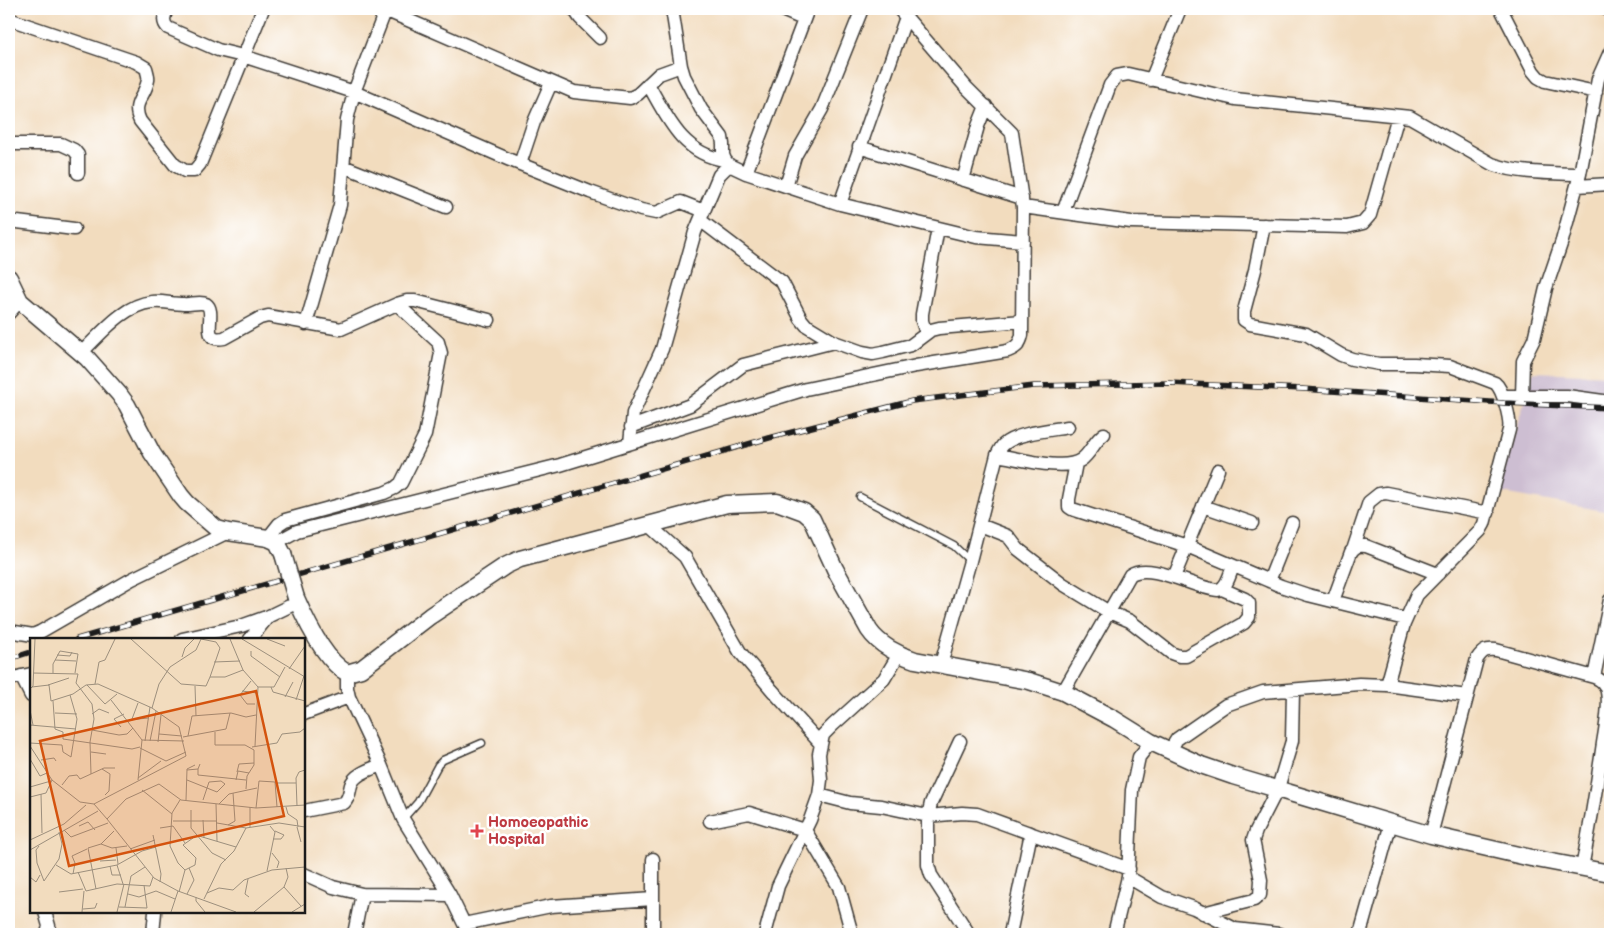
<svg xmlns="http://www.w3.org/2000/svg" width="1619" height="943" font-family="'Balsamiq Sans',sans-serif">
  <rect width="100%" height="100%" fill="#fff"/>
  <filter id="ink" filterUnits="userSpaceOnUse"><feTurbulence type="fractalNoise" baseFrequency=".02" numOctaves="2"/><feDisplacementMap in="SourceGraphic" scale="10" xChannelSelector="R" yChannelSelector="G"/><feConvolveMatrix kernelMatrix="1 2 1 2 8 2 1 2 1" color-interpolation-filters="sRGB"/></filter>
  <filter id="wash" filterUnits="userSpaceOnUse"><feTurbulence type="fractalNoise" baseFrequency=".0096" numOctaves="4" result="noise"/><feDisplacementMap in="SourceGraphic" scale="20" xChannelSelector="R" yChannelSelector="G"/><feGaussianBlur stdDeviation="1.12" result="paint"/><feColorMatrix in="noise" values="0 0 0 0 0 0 0 0 0 0 0 0 0 0 0 0 0 1.4 0 .05"/><feComposite in="paint" operator="in"/></filter>
  <g filter="url(#wash)">
    <rect width="100%" height="100%" fill="#f2dcbe"/>
    <path fill="#cdbed2" d="M1533,372l77,3v137l-113,-20z"/>
  </g>
  <g filter="url(#ink)">
    <g fill="none" stroke-linecap="round" stroke-linejoin="round">
      <defs>
        <path id="service" d="M860,497l94,49 16,15
          M403,819l15,-17 20,-37 5,-5 39,-17"/>
        <path id="minor" d="M167,9c-3,8 -5,13 1,19l50,22 25,6 111,36 156,68 80,32 51,18 15,3 25,-11 23,9
          M574,9l6,9 20,20
          M672,9l9,57 3,10 17,33 21,28 1,7v11l2,5 4,5 17,8 94,31 136,33 47,4
          M780,9l23,10
          M1501,9l32,62 5,6 7,4 51,11
          M1606,9l4,1
          M385,10l189,82 56,6 8,-4 21,-20 22,-8
          M9,19l127,43 10,6c1,4 3,9 2,12 -3,18 -17,22 -8,41l35,44 10,6h9l6,-7 63,-155
          M1151,80l29,-71
          M648,84c19,33 34,70 77,76
          M9,144h52l13,6 4,5v18
          M859,147l163,51
          M520,164l14,-42 17,-39
          M343,166l103,41
          M746,173l62,-164
          M963,180l15,-54 8,-20
          M786,186l9,-30 27,-47 40,-100
          M1577,186l33,-2
          M840,204l66,-187
          M1023,207l108,15 216,5 16,-4 7,-8 28,-99
          M1063,212l47,-127 7,-9 11,-2 107,25 175,18 82,47c28,10 58,9 88,10
          M700,220l82,62 19,37 5,6 28,17 28,10 11,2 10,-2 28,-7 20,-15 8,-2 83,-7
          M9,221l65,8
          M1264,225l-9,45 -11,41v9l6,4 56,10 35,21 11,4 27,5h35l36,2 45,17c8,6 16,37 14,47l-25,94 -4,7 -63,64 -13,29 -17,61
          M9,313l11,-12
          M306,324l34,-119 7,-85 7,-28 32,-83
          M926,333l-4,-12v-7l16,-86
          M81,353c20,-19 42,-48 71,-51 10,-1 21,2 31,2 7,1 17,-3 23,0 12,8 -8,39 18,34l36,-20 8,-2 73,13 56,-25 10,-3h8l74,19
          M1503,396h64l43,6
          M1522,396l1,-35 11,-22 12,-51 16,-47 18,-67 18,-95 12,-27
          M631,427l59,-22 53,-40 91,-23
          M630,443l3,-30 29,-64 33,-117 24,-57 10,-10
          M997,455c21,3 67,17 84,5 10,-7 13,-19 23,-26
          M1076,463l-7,36v8l3,2 115,37 94,40 27,9 97,24
          M1203,506l49,17
          M648,524l37,33 55,95 32,38 48,53
          M980,525l28,11 10,13 45,35 46,28 21,9 41,32 8,3h7l58,-33 5,-6v-14l-4,-4 -23,-10
          M268,538l11,-14 6,-4 99,-27 11,-5 6,-5 24,-48 16,-82 -3,-11 -41,-38
          M277,542l20,-11 263,-66 246,-76 110,-23 92,-15c9,-4 12,-7 14,-16l1,-128 -11,-74 -46,-46 -67,-78
          M1354,547l15,-45 10,-8 7,-1 102,20
          M1174,577l44,-107
          M1269,581l23,-58
          M1333,601l18,-49c4,-6 8,-7 15,-6l72,28
          M9,631l24,4 7,-3 92,-53 96,-47
          M182,639l59,-13 28,-10 29,-14
          M250,639l17,-21
          M941,664l29,-103 27,-106c2,-4 4,-8 6,-10 12,-12 48,-15 65,-18
          M347,673v15l2,9 32,68 22,54 47,76 19,39
          M21,676l10,20
          M1594,677l16,-77
          M9,679l22,-5
          M1063,692l67,-117c20,-14 66,14 88,15 9,-2 12,-16 15,-24
          M304,714l45,-17
          M960,741l-29,62 -3,13v49l3,10 38,59
          M1170,750l7,-11 49,-34 37,-13 96,-8 28,1 80,11
          M819,795l31,8 31,3 47,10 34,-3 15,1 152,55
          M304,811l40,-8c6,-6 5,-11 7,-18 3,-11 20,-16 30,-20
          M710,821l39,-8 56,17 34,57 13,47
          M1431,835l46,-176c6,-9 9,-10 19,-9l98,27c5,2 9,4 11,9 7,13 0,43 -2,57 -6,42 -13,83 -21,125
          M653,859v75
          M304,874l29,13 29,7 88,1
          M1128,877l34,20 32,11 41,21 44,5
          M45,912l4,14 -2,8
          M1203,913l51,-13 6,-5 1,-15 -8,-40 3,-9 22,-43 14,-47 1,-51
          M464,924l87,-18 102,-7
          M153,934l2,-22
          M354,934l8,-40
          M765,934l13,-48 32,-66 9,-25 2,-15 -2,-26 4,-19 10,-10 51,-46 15,-25
          M1010,934l21,-101
          M1114,934l14,-57 4,-87 7,-33 12,-15
          M1360,934l31,-111"/>
        <path id="tertiary" d="M9,278l11,23 67,57 32,36 8,11 25,48 29,43 6,7 30,26 11,3 40,6 9,4 6,12
          M296,598c10,23 29,63 51,75l14,-4 69,-53 75,-50 15,-7 207,-55 50,-2 27,10 8,7 23,50 34,61c10,15 30,25 46,30l114,21 34,11 51,27 37,23 50,23 32,11 198,59 100,23 79,15"/>
      </defs>
      <use href="#service" stroke="#3c3934" stroke-width="9"/>
      <use href="#minor" stroke="#3c3934" stroke-width="15"/>
      <use href="#tertiary" stroke="#3c3934" stroke-width="19"/>
      <use href="#service" stroke="#fff" stroke-width="6"/>
      <use href="#minor" stroke="#fff" stroke-width="12"/>
      <use href="#tertiary" stroke="#fff" stroke-width="16"/>
      <defs>
        <path id="rail" d="M77,639l692,-201 143,-37 122,-15 135,-3 134,6 201,14 106,5
          M9,659l22,-7"/>
      </defs>
      <use href="#rail" stroke="#1c1c1c" stroke-width="5.5"/>
      <use href="#rail" stroke="#fff" stroke-width="4" stroke-dasharray="11" stroke-linecap="butt"/>
      <defs>
        <path id="tertiary-bridge" d="M283,554l13,44"/>
      </defs>
      <use href="#tertiary-bridge" stroke="#3c3934" stroke-width="19" stroke-linecap="butt"/>
      <use href="#tertiary-bridge" stroke="#fff" stroke-width="16"/>
    </g>
  </g>
  <path fill="#e0444e" stroke="#fff" stroke-width="2" d="M474.5 823.5h5v5h5v5h-5v5h-5v-5h-5v-5h5z"/>
  <g text-anchor="middle" stroke-width="5" stroke-linejoin="round" paint-order="stroke">
    <g font-size="15" font-weight="bold" fill="#be3a42" stroke="#fff" text-anchor="start">
      <text x="488" y="827">Homoeopathic<tspan x="488" dy="17">Hospital</tspan></text>
    </g>
  </g>
  <g transform="translate(30 638)">
    <rect width="275" height="275" fill="#f2dcbe"/>
    <path fill="none" stroke="#9c8f7d" stroke-width="1" d="M101,1l50,45 25,2 4,-9M171,1l15,3 4,6 -10,29h15l18,-7M200,1l13,31 15,17h16l11,-20M212,1l63,38M237,1l18,7M221,13v5l29,21M27,17l13,1 2,-4M152,19l3,-9 9,-9M25,22l21,1M184,24l26,-1M259,31l16,-23M3,35l45,1 -2,9 16,21 2,15 -4,23 1,32M23,35v-9l7,-13 18,3 -3,19M221,43l-11,14 7,9h8M65,46l4,-22 6,-2 10,-21M18,47l21,-7M57,47l18,19 12,-10M165,48l1,30M2,49l17,-2 2,16 22,-7 13,-9 12,-1 54,24 27,19 7,29 -92,48M241,49l2,5 32,9M0,51l3,-3 2,-47M212,53l15,2M255,59l8,-15M81,62l31,40 42,1M266,62l8,-24M23,63l2,28 8,3v7l69,10 8,-2M122,70l7,-24 11,-17 26,-17 5,-11M0,72l3,15M25,75l22,1M62,76l7,-5 10,4M102,81l6,-16M99,82l19,-2M0,87l46,4M91,89l-7,-8 10,-5M62,92l27,5 8,-1 6,-6M185,94v13h30l9,5v15l-7,11 -1,13M129,96l23,2M158,98l4,-20 39,-3 15,4 10,-2M153,99l43,-8 4,-16M115,103l5,-34M120,103l6,-30M128,104l3,-27M0,105l32,2 1,7 8,5 6,-38 -7,-24M0,108l22,34 28,22 14,2 13,15 19,-20 33,-15 22,16 75,8 49,-3M225,108l3,-59M222,109l25,-4 5,-9 18,-2 5,-4M110,110l26,13 20,-9M61,114l15,2M0,121l10,17 7,-3M11,122l13,-2 2,3M72,131l8,5 -1,17 -4,4M168,131v6l48,5M157,132l11,-1 2,-5M207,134l2,-8 15,-1M108,140l23,-17M108,142l4,-40M157,142l30,12 8,-8 -4,-3M206,142l2,-9 11,2M245,145h21M32,147l7,-9 8,-1 3,4 24,-11h11M0,149l21,-6M112,152l30,24M11,156l1,39M0,159l16,-4 6,-13M156,162l1,-31 8,-4M173,162l6,-18 12,-1M186,166l1,37M189,166l10,-10 28,-6M267,168l-1,-28 3,-6 6,-2M256,169l2,7 9,6 1,7M226,170l3,-27 16,1 2,25M161,172v18l21,25 14,7M77,181l47,59 24,13 58,21M173,182l1,18M143,183h44M187,185l29,5M198,187l7,-4 -2,-28M49,188l9,-4 7,8M220,189v-20M267,189l4,15M130,190l13,-2 12,17M34,192l7,7 37,-14M123,197l8,39 -1,8M169,198l37,11M243,201h8l3,-4 -9,-4M0,202l34,-16 22,-19M71,206l13,-13M9,208l-3,4 1,13 7,18 15,-22 3,-15 -3,-12M86,210l2,16M100,211l25,-9M0,212l68,-39M242,215l7,9 -2,6M70,223l16,-1M26,227l15,9 46,-9 25,-14 14,-4M87,227l6,19M80,228l2,9h9M155,232l10,-5 1,-7 -13,-13 10,-7M237,233l8,-39 -5,-6M48,234l8,19 31,-7 33,2 3,-9M43,236l2,-11 -3,-7 15,-7M0,239l6,5 4,-7M218,241l-3,15 4,3M254,249l17,19M66,251l-8,-41 13,-4 11,4 15,-2M29,254l24,-3M149,254l6,-22 -7,-7 -8,-17 2,-33 8,-13M177,255l12,-5 14,2 11,-10 28,-10 33,-3M98,256l11,3 17,-6 19,8M157,256l7,-14 -5,-12M166,259v4l9,11M174,261l17,-35 13,-13 12,-23 33,-5 26,4M89,269l28,1 -3,-23M95,269l6,-31 14,-9M53,271l12,-1 2,-5M52,274l2,-21M87,274l7,-28M141,274l7,-21M224,274l30,-25 4,-10 -2,-9M262,274l13,-8"/>
    <path fill="#d4530e" fill-opacity="0.15" stroke="#d4530e" stroke-width="2.5" d="M226,53l28,125 -215,50 -29,-125z"/>
    <rect width="275" height="275" fill="none" stroke="#1c1c1c" stroke-width="2.5"/>
  </g>
  <rect width="1619" height="943" fill="none" stroke="#fff" stroke-width="30"/>
</svg>
